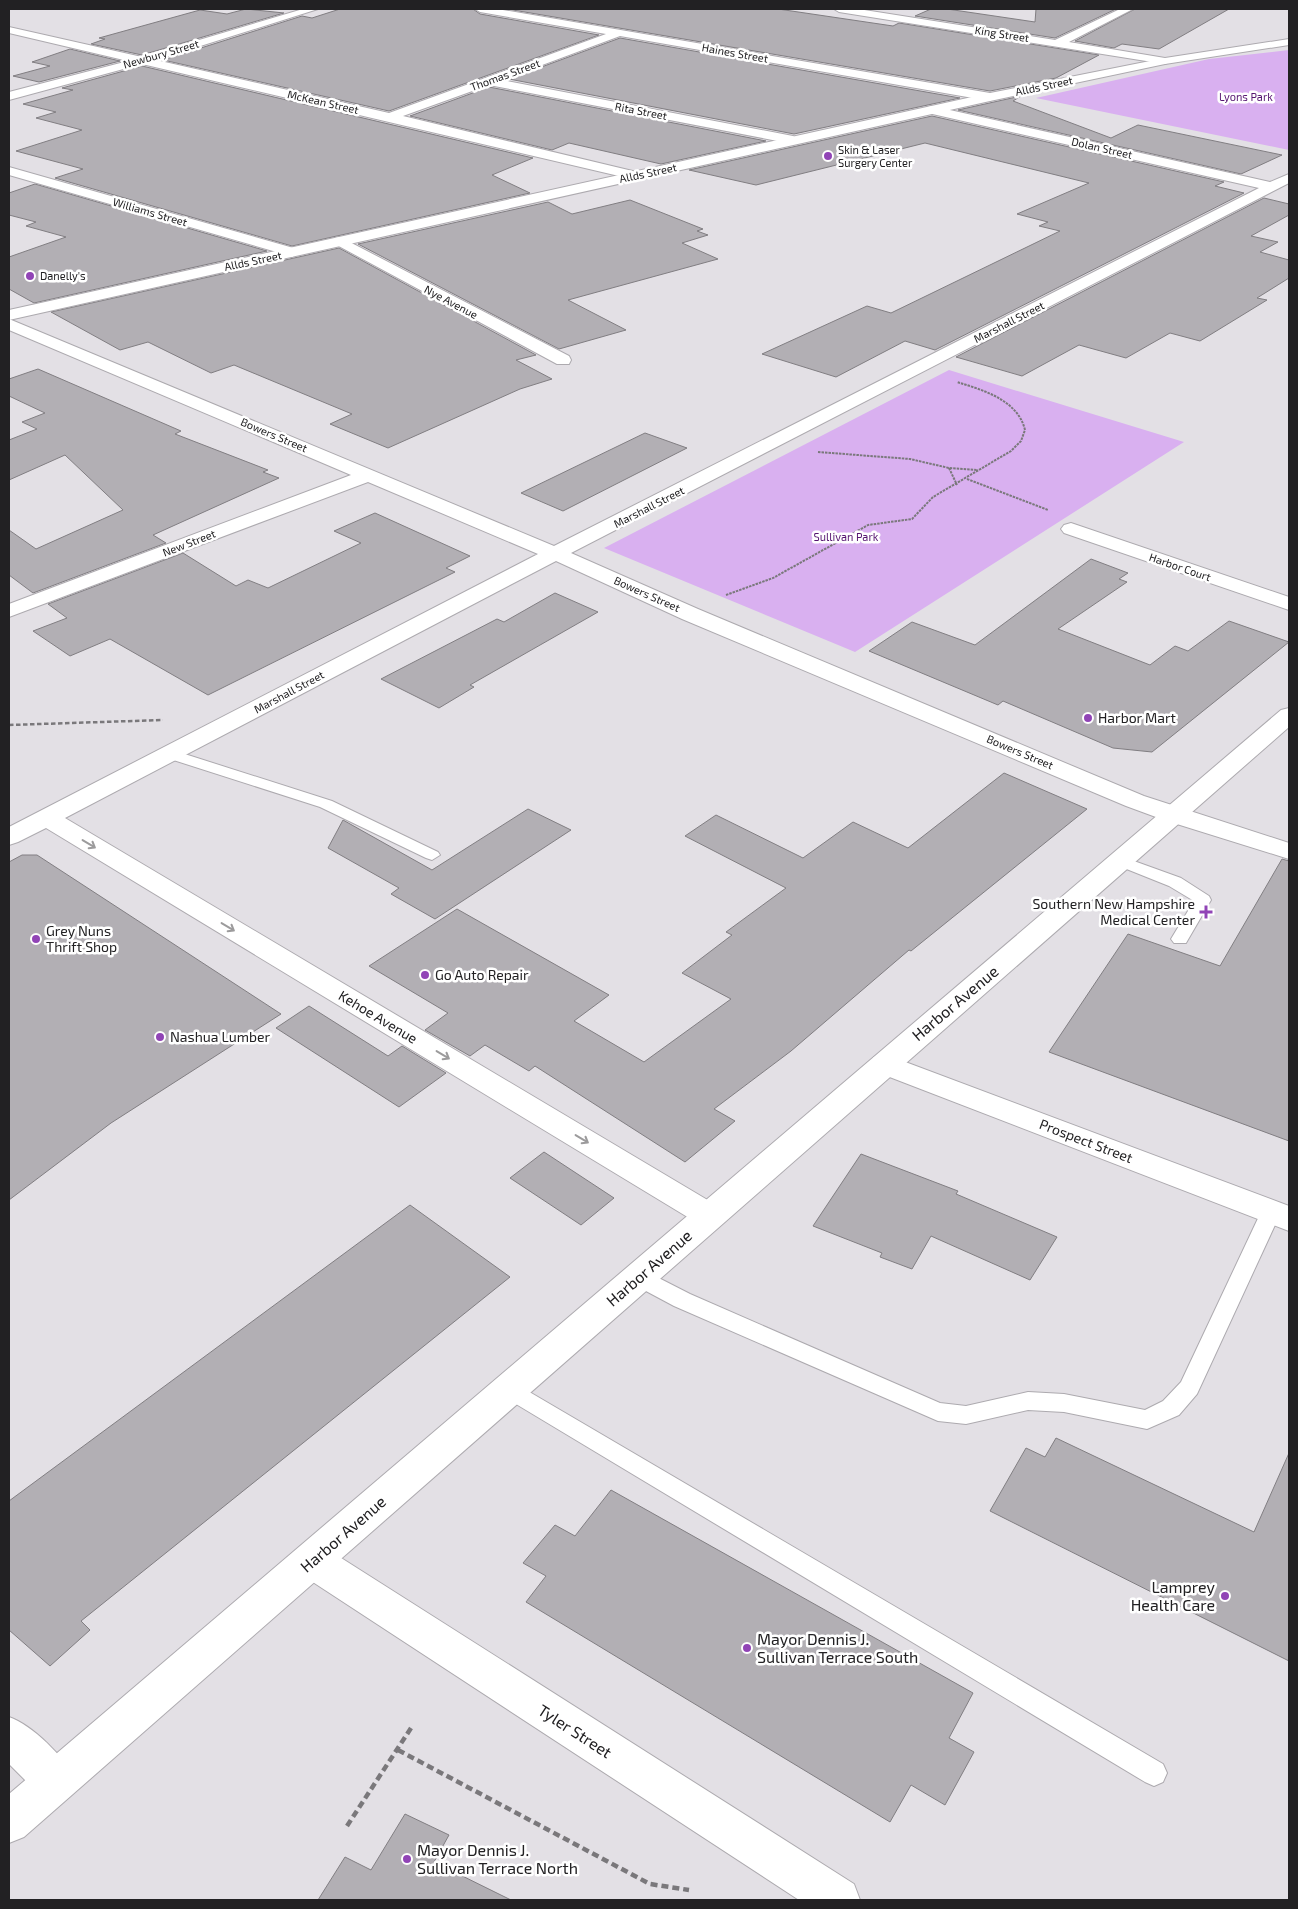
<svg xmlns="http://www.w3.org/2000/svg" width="1298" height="1909" font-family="'Exo 2',sans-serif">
  <rect width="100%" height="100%" fill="#e3e0e5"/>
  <path fill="#d9b0f0" d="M1289,50v100l-253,-52 173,-39z
    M949,370l235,72 -329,210 -251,-104z"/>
  <path fill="#b2afb4" stroke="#817e82" d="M246,9l38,4 -142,42 -51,-11 14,-5 -6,-1 101,-28 27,4z
    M340,9h133l7,5 119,21 -210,76 -226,-51 139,-44 10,2z
    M507,9h271l115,17 6,-3 200,32 -43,23 -66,13z
    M931,9h16l88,13 1,-13h80l-61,29 -140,-22z
    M1135,9h94l-70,40 -37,-5 -8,4 -39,-7z
    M620,38l340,60 -166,36 -285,-55z
    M70,49l50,12 -81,21 -26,-6 37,-10 -18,-4z
    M142,66l391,92 -41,17 38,18 -238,53 -237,-68 28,-9 -67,-18 66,-21 -46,-12 20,-6 -33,-8 50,-14 -11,-2z
    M489,87l277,54 -105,23 -92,-21 -17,7 -142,-34z
    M1021,96l-8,5 98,37 27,-13 144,30 -41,19 -283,-64z
    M932,116l292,66 -9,4 29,7 -309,157 -30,-9 -69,36 -74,-23 105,-48 24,7 169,-82 -21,-5 9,-4 -31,-8 72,-31 -164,-40 -169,42 -67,-15z
    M35,184l232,67 -233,52 -25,-14v-32l57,-20 -40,-11 10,-4 -27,-7v-22z
    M1264,198l25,6v11l-38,21 27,6 -18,10 29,8v18l-32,20 10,2 -67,41 -30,-8 -44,25 -47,-13 -57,31 -66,-19z
    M630,200l73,29 -6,2 11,4 -26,8 36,16 -150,41 58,30 -67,19 -201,-105 190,-42 24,12z
    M339,248l197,107 -20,5 36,19 -32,10 -132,59 -58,-24 22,-10 -118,-49 -23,8 -63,-31 -28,8 -69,-38z
    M38,369l143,62 -6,3 93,36 -5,2 16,6 -126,57 13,8 -133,50 -24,-18v-45l27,19 87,-39 -58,-55 -56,25v-40l28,-11 -15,-7 23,-9 -36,-17v-17z
    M645,433l42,15 -124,63 -42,-18z
    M375,513l95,43 -24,12 9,4 -247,123 -98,-56 -40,17 -37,-25 34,-13 -19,-14 135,-51 53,33 12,-6 20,8 93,-45 -27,-12z
    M1091,559l37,14 -9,6 8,3 -69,47 92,36 25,-19 13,5 41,-30 60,21 -137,110 -39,-4 -110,-47 -5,4 -129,-54 43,-29 63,23z
    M555,593l43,19 -128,73 4,2 -35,21 -58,-29 116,-60 7,3z
    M1004,773l83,36 -176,142 -2,-1 -118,101 -77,58 21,12 -50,41 -150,-96 -6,5 -44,-26 -15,11 -45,-26 23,-17 -79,-47 88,-57 152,86 -35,26 70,41 87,-63 -49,-26 50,-38 -6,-3 60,-44 -101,-52 31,-21 87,43 50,-36 55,26z
    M528,809l43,21 -136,89 -44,-25 8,-6 -71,-40 15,-28 89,50z
    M22,855h15l244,159 -170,109 -102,77v-338z
    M1282,859l7,2v280l-240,-89 79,-118 92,32z
    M309,1006l79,50 14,-10 44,27 -47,34 -123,-79z
    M544,1152l70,46 -33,27 -71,-47z
    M861,1154l97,37 -2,3 101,43 -27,43 -99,-44 -19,33 -32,-12 2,-4 -69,-27z
    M410,1205l100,72 -429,344 9,9 -40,36 -41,-36v-129z
    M1056,1438l198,94 35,-79v208l-299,-150 36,-63 19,9z
    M611,1490l362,203 -24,45 25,14 -29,53 -34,-20 -21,37 -364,-220 20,-26 -23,-13 32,-38 20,11z
    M405,1814l44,21 -15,27 77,38h-193l27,-43 26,13z"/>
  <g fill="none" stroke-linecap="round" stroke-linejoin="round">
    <defs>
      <path id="service" d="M169,749l163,52 106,51 2,3 -8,5 -6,-2 -106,-51 -156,-50 -3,-3z
        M1120,856l61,22 28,18 2,4 -25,43h-12l-3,-4 23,-38 -25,-15 -55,-22 -2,-3 2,-3z
        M1271,1205l7,2 3,5 -84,182 -18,21 -32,14 -83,-17 -36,-2 -62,14 -28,-3 -264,-115 -43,-23 -4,-6 4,-6 7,-2 7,2 45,23 250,109 26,3 62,-14 36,2 81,16 18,-9 18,-19 80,-170 3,-5z
        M509,1380l654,384 4,9 -4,9 -9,4 -9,-4 -644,-387 -3,-6 3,-6z"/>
      <path id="minor" d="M303,9h15l-162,51 233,53 217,-79 -126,-22 -5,-3h22l493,84 6,4 -6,4 -370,-65 -118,44 291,56 7,4 -7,4 -304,-59 -86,31 238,57 2,3 -2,3 -5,1 -494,-116 -133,36v-8l119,-31 -119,-28v-6l133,30z
        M834,9h24l197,31 65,-31h13l-64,33 96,16 6,3 -6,3 -326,-52z
        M932,106l338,76 19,-8v9l-718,370 127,56 446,187 145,47v16l-125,-39 -38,-14 -444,-187 -126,-58 -491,257 656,390 5,8 -5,8 -11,4 -11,-4 -653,-396 -28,14 -9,3v-18l529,-273 -170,-72 -359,135v-13l342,-129 -342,-145v-11l545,227 705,-358 -331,-75 -2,-3 2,-3z
        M9,167l288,82 3,3 -8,5 -5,-2 -278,-80z
        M340,237l229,119 2,4 -2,4h-12l-222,-120 -2,-3 2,-3z
        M1071,523l218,74v13l-225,-77 -3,-4 3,-4z
        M884,1054l405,152v25l-415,-160 -5,-7 5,-7z
        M313,1544l14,5 527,335 6,16h-61l-500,-327 -5,-12 5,-12z
        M9,1717c23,8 57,41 67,64l-6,14 -15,6 -15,-6 -31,-31z"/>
      <path id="tertiary" d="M1289,39v6l-124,19 -175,37 -981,219v-10l981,-217 175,-35z
        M1289,708v19l-1265,1110 -15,6v-49l1272,-1084z"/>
    </defs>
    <use href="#service" stroke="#adaaaf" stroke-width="2"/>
    <use href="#minor" stroke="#adaaaf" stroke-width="2"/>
    <use href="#tertiary" stroke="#adaaaf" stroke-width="2"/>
    <path stroke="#7a787b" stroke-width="2" stroke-dasharray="2.5 1" stroke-linecap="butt" d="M818,452l92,7 39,9 29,2
      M949,468l8,17
      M967,479l81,31
      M726,595l47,-17 95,-53 44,-6 21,-22 78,-46 10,-10 4,-11c-7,-30 -42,-40 -68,-48"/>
    <path stroke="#7a787b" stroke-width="2.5" stroke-dasharray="4.5 2.5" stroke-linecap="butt" d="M9,725l154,-5"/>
    <path stroke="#7a787b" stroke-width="4.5" stroke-dasharray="7 4" stroke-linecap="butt" d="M398,1750l252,134 39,6
      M347,1826l66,-101"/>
    <use href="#service" fill="#fff" fill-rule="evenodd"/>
    <use href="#minor" fill="#fff" fill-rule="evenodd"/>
    <use href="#tertiary" fill="#fff" fill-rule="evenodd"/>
  </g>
  <defs><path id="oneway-shaft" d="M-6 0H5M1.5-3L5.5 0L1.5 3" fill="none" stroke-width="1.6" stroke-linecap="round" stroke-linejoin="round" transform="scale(1.25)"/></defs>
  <g stroke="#9c9b9c">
    <use href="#oneway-shaft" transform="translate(89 844) rotate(31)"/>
    <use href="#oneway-shaft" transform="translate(228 927) rotate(31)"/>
    <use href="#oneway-shaft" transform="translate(443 1055) rotate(31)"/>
    <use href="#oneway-shaft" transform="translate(582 1139) rotate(31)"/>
  </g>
  <g fill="#9144b6" stroke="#fff" stroke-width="2">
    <circle cx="828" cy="156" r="5"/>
    <circle cx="30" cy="276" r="5"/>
    <circle cx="1088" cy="718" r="5"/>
    <path d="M1203.5 904.5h5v5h5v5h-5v5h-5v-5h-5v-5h5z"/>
    <circle cx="36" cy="939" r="5"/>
    <circle cx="425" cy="975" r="5"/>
    <circle cx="160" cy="1037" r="5"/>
    <circle cx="1225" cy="1596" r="5"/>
    <circle cx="747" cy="1648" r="5"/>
    <circle cx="407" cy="1859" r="5"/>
  </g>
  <g text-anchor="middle" stroke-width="5" stroke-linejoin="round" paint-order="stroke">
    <g font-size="11" fill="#222123" stroke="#fff">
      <text transform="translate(1002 34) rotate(9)" y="4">King Street</text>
      <text transform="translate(735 53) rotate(10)" y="4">Haines Street</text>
      <text transform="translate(161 54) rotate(-16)" y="4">Newbury Street</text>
      <text transform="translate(505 75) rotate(-20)" y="4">Thomas Street</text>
      <text transform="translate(1044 86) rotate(-12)" y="4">Allds Street</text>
      <text transform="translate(323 102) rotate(13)" y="4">McKean Street</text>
      <text transform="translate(641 111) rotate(11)" y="4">Rita Street</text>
      <text transform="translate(1102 148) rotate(13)" y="4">Dolan Street</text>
      <text transform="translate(648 173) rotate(-12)" y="4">Allds Street</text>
      <text transform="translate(150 212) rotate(16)" y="4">Williams Street</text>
      <text transform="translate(253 261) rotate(-12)" y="4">Allds Street</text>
      <text transform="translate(451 302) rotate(28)" y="4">Nye Avenue</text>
      <text transform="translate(1009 322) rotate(-27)" y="4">Marshall Street</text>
      <text transform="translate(274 435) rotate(23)" y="4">Bowers Street</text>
      <text transform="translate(649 507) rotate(-27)" y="4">Marshall Street</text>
      <text transform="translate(189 543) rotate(-21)" y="4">New Street</text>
      <text transform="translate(1180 567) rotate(19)" y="4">Harbor Court</text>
      <text transform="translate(647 594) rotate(24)" y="4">Bowers Street</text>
      <text transform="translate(289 692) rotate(-28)" y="4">Marshall Street</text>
      <text transform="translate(1020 752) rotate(23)" y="4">Bowers Street</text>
    </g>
    <g font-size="11" fill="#54136f" stroke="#fff">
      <text x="1246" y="101">Lyons Park</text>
      <text x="846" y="541">Sullivan Park</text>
    </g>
    <g font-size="11" fill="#222123" stroke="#fff" text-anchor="start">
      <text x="838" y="154">Skin &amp; Laser<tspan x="838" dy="13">Surgery Center</tspan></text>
      <text x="40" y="280">Danelly's</text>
    </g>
    <g font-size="14" fill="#222123" stroke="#fff" text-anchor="start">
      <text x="1098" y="723">Harbor Mart</text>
      <text x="1195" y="909" text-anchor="end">Southern New Hampshire<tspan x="1195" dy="16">Medical Center</tspan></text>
      <text x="46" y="936">Grey Nuns<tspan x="46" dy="16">Thrift Shop</tspan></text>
      <text x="435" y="980">Go Auto Repair</text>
      <text x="170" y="1042">Nashua Lumber</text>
    </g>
    <g font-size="14" fill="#222123" stroke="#fff">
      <text transform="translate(378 1017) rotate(31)" y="5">Kehoe Avenue</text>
      <text transform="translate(1086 1141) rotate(21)" y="5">Prospect Street</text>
    </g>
    <g font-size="16" fill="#222123" stroke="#fff">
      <text transform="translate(955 1003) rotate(-40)" y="6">Harbor Avenue</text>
      <text transform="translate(649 1268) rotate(-41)" y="6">Harbor Avenue</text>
      <text transform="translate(343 1534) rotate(-41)" y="6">Harbor Avenue</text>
      <text transform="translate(575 1731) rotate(33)" y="6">Tyler Street</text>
    </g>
    <g font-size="16" fill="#222123" stroke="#fff" text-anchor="start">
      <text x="1215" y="1593" text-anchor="end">Lamprey<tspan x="1215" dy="18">Health Care</tspan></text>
      <text x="757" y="1645">Mayor Dennis J.<tspan x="757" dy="18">Sullivan Terrace South</tspan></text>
      <text x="417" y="1856">Mayor Dennis J.<tspan x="417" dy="18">Sullivan Terrace North</tspan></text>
    </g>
  </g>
  <rect width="1298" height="1909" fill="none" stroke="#222123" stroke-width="20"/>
</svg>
